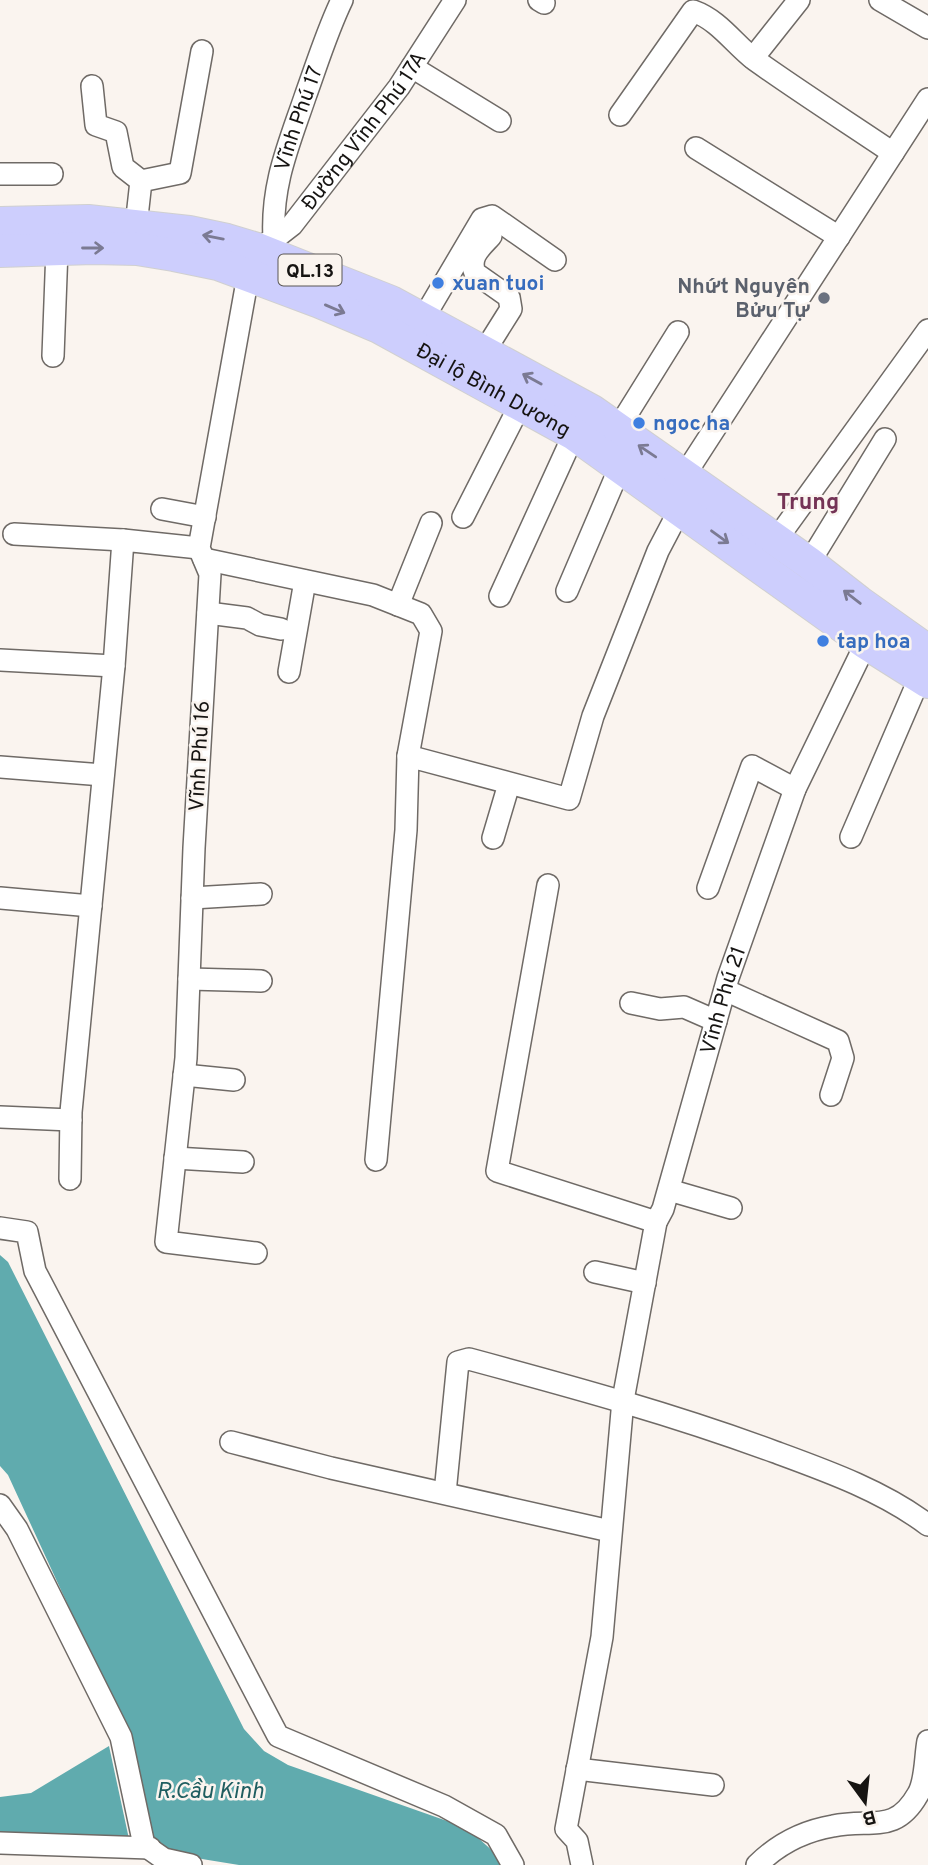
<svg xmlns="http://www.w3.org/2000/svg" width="928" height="1865" font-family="Overpass,sans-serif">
  <rect width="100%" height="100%" fill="#faf4ef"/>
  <path fill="#60abae" d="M0,1255l8,7 236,467 20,22 24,14 162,57 26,14 20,18 7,11h-264l-74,-12 -15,-21 -19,-90 -123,-267 -8,-9z
    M109,1746l20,93h-129v-42l31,-4z"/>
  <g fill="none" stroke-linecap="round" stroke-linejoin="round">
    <defs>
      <g id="minor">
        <path d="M539,0l5,3"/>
        <path d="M880,0l48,28"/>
        <path d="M753,58l46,-58"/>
        <path d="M412,67l88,54"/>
        <path d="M92,86l4,39 20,7 7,35 18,14"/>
        <path d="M620,115l73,-104c26,9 41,33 62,49 45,32 92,62 138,93"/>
        <path d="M696,148l143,89"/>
        <path d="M0,174h52"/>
        <path d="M136,226l5,-45 39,-8 22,-122"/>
        <path id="s1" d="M274,239c-3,-54 14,-92 31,-142 12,-33 22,-66 37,-97"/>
        <path id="s2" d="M257,249l17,-10 18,-14 107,-138 56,-87"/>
        <path d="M248,276l-49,272 11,26 -16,274 -8,210 -20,184 90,11"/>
        <path d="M423,319l59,-100 10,-3 63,44"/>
        <path d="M484,352l27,-43 -2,-12 -34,-24c-7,-16 6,-26 16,-37"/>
        <path d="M53,356l4,-107"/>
        <path d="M617,430l61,-98"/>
        <path d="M684,476l244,-377"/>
        <path d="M162,509l43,8"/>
        <path d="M463,517l57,-112"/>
        <path d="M14,534l109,6"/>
        <path d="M776,540l152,-210"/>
        <path d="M204,559l169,36 48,19 10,17 -23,125"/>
        <path d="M809,563l76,-124"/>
        <path d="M567,591l53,-124"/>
        <path d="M500,596l74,-162"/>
        <path d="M398,605l33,-82"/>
        <path d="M208,613l39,5 13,7 21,4"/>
        <path d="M0,660l114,6"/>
        <path d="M289,672l16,-91"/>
        <path d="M0,767l103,8"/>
        <path d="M851,837l69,-160"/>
        <path d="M493,838l16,-54"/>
        <path d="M548,885l-51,286 159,51"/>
        <path d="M708,888l44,-122 43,23"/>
        <path d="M0,898l91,8"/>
        <path d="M192,898l69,-4"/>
        <path d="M189,979l72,2"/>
        <path d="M725,990l113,51 5,17 -12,37"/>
        <path d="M631,1003l29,6 24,-2 32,14"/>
        <path d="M184,1075l50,5"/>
        <path d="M0,1117l71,3"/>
        <path d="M175,1158l68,4"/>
        <path d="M376,1160l30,-330 2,-74 161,43 24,-83 65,-165 22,-42"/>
        <path d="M70,1179l1,-67 43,-446 9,-126 76,8"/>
        <path d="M669,1190l62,18"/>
        <path d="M0,1228l27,4 8,39 243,465 166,70 52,29 17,30"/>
        <path d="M595,1272l50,11"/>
        <path d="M231,1442l100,26 279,63"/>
        <path d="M445,1493l13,-131 11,-3c104,28 206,56 306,93 52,19 108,39 153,73"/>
        <path d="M0,1505l17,24 104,208 23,108 20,14 27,6"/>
        <path d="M577,1769l136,16"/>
        <path d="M0,1843l150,5"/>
        <path id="s3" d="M582,1865l-5,-24 -11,-12 36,-192 21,-237 33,-178 7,-13 65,-231 67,-189 71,-146"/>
        <path d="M757,1865c20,-20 47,-34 76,-39 38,-8 62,9 85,-32 8,-13 7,-37 10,-53"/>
      </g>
      <g id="highway">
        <path d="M0,223l88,-2 101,11 38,8 30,9 134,53 201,109 217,152 50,39 69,49"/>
        <path id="s4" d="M0,251l93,-3 44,1 37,6 44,9 102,38 59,25 195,107 292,209 62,39"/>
      </g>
    </defs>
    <use href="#minor" stroke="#6f6a66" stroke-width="24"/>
    <use href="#highway" stroke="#d0d0d0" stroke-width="34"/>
    <use href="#minor" stroke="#fff" stroke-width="21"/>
    <use href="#highway" stroke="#cdcefd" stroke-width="32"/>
  </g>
  <defs><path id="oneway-shaft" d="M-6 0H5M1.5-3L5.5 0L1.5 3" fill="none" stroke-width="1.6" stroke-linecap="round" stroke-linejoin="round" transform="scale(1.75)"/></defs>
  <g stroke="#7b7a93">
    <use href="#oneway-shaft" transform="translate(213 237) rotate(-169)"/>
    <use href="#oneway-shaft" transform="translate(93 248)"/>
    <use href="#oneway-shaft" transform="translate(335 309) rotate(23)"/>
    <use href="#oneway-shaft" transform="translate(532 379) rotate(-151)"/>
    <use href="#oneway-shaft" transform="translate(647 451) rotate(-146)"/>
    <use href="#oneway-shaft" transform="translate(720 537) rotate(36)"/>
    <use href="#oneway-shaft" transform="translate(852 597) rotate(-142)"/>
  </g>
  <g fill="#3f7fe0" stroke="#faf4ef" stroke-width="2.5">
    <circle cx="438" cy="283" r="7"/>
    <circle cx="639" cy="423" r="7"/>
    <circle cx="823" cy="641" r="7"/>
  </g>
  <circle fill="#6b7280" stroke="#faf4ef" stroke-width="2.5" cx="824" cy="298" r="7"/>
  <g text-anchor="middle" stroke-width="5" stroke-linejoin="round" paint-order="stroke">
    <rect fill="#faf4ef" stroke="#5a5754" stroke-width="2" x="278.5" y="254.5" width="63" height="31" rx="5"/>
    <g font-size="19" font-weight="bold" fill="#161412">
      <text x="310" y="277">QL.13</text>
    </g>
    <g font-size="21" fill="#161412" stroke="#faf4ef">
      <text dy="7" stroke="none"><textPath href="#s1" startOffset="124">Vĩnh Phú 17</textPath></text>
      <text dy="7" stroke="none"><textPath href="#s2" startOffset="161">Đường Vĩnh Phú 17A</textPath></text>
      <text dy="7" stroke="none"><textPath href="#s4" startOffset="523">Đại lộ Bình Dương</textPath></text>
      <text transform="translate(199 756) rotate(-87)" y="7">Vĩnh Phú 16</text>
      <text dy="7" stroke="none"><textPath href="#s3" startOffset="887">Vĩnh Phú 21</textPath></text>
    </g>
    <g font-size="21" font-weight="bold" fill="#366cbe" stroke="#faf4ef" text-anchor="start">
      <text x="452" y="290">xuan tuoi</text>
      <text x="653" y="430">ngoc ha</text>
      <text x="837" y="648">tap hoa</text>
    </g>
    <g font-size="21" font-weight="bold" fill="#5b616d" stroke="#faf4ef" text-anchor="end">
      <text x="810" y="293">Nhứt Nguyên<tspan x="810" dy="24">Bửu Tự</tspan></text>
    </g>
    <g font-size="23" font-weight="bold" fill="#743355" stroke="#faf4ef">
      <text x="808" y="509">Trung</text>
    </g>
    <g font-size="23" font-style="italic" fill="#1f5e60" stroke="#faf4ef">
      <text x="210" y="1798">R.Cầu Kinh</text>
    </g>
  </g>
  <g transform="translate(865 1802) rotate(165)" stroke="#faf4ef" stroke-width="5" paint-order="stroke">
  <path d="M0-5L12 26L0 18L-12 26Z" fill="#161412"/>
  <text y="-10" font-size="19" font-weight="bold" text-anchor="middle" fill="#161412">B</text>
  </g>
</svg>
